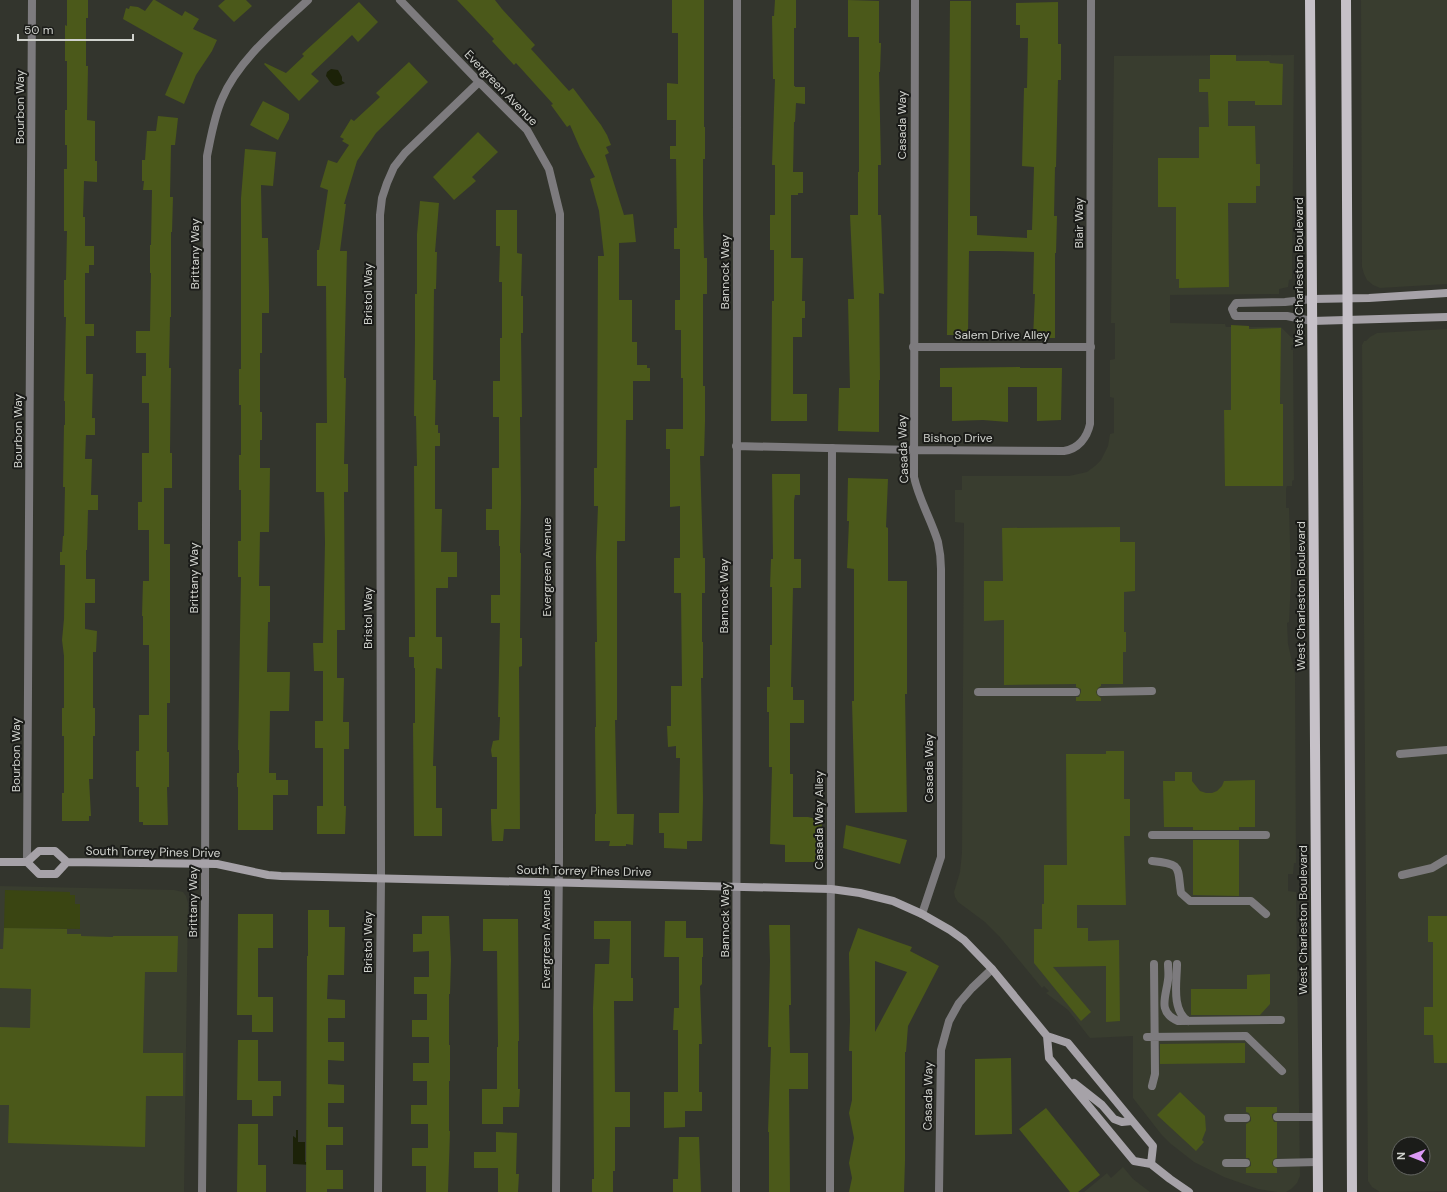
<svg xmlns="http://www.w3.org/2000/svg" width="1447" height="1192" font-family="'DM Sans',sans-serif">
  <rect width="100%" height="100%" fill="#33352d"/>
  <path fill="#393d2f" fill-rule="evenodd" d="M1361,0h86v284l-67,4 -7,-3 -6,-5 -3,-6 -2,-7z
    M1294,55l-2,224 -3,1 -1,7 -9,2v5l-109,1v28l55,1 1,3h55l12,12v6h-2v5h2l1,130 -2,1v5h-5l-1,3v19h3l2,71 -2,43 -2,1 1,21 7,30 1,189h-2l-1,11h-5v17l8,1 4,284 -3,7 -6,6 -5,3h-9l-19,-3 -34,-12 -30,-15 -23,-18 -10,-10 -28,-36v-62l-43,2 -22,-28 -22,-17 3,-2 -5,-5 -2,2 -43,-52 -14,-14 -27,-20 -3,-5 -1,-5 6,-20 2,-19 2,-330 -9,-1v-32h7v-14h107l18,-4 8,-6 6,-6 7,-14 2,-12 4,-1v-35l-4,-1v-37l5,-1v-36h-4l3,-267z
    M1447,329v862l-67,1 -8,-5 -4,-6 -6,-836 2,-4h2l4,-4 7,-4zM1399,1144h24v24h-24z
    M0,886l174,4 9,2 3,4 2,7 -4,289h-184z
    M1123,1167l10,12 17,13h-66l23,-19 4,5z"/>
  <path fill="#3a4512" d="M5,890l65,2v3h5v9h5v25l-76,-1z"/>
  <path fill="#1c2208" d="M331,69l7,1 4,7v4l3,2c-13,7 -13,0 -19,-7l1,-4z
    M296,1130h2v12h7v20h19l-12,3 -19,-1v-28l3,2z"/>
  <path fill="#4b591a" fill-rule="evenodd" d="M67,0h21v18h-2v48h2l-1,54 8,1v40h2v21l-13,-1 -1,36h2v29h9v19h-5v8h-4v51h9v12h-8v38h7l-1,44h3v17h-9l-1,24h7l-1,36h7v15h-10l-1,40h-1v29h9v24h-10v26l12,2 -1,21h-3v56h2v28h-2v43h-4l2,37h-2v5h-27v-28h2v-57h-2v-28h2v-52l-2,-16 2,-21 1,-54h-5v-13h2l1,-16h1l1,-49h-2l1,-62h1v-24h-1l2,-84h-2v-37h2l1,-49h-3v-62h3v-24h-2v-35h2v-49h-2v-36l2,1z
    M153,0h2l27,16 3,-5 14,8 -6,10 24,11 -5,11 -16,24 -12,29 -19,-9 18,-42 -60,-34 3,-11 3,1 1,-3 8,1 7,4z
    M225,0h21l6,6 -18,16 -16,-16z
    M457,0h38l7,9 33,36 -4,4 38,42 4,-3 28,37 6,10 4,10 -5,2 3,6 -4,2 19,60 9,-1 3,28 -17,1v57h13v42h5v23h10v3h3v13h-17v39h-7l-1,121h-8v179h-2l2,94h17l-1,31 -7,-1v2h-17l1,-5h-15v-27h1l-1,-87h1l-1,-85h2l-1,-85 2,-51h-4v-38h3l1,-212h6l-5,-45 -9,-32 5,-2 -15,-29 -10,-23 -3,2 -16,-22 2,-1 -37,-41 -2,2 -22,-24 2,-2z
    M672,0h32v127h1v32h-2v55l1,44h3v36h-4v92h2v36l-1,34h-4l3,102h2v35h-3v49h1v36h-2l2,121 -1,42h-15v8l-23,-1v-15h-5v-20h20l1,-55h-4v-12l-8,1 -1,-21h4v-40h11l-1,-93h-7v-35h6v-52l-10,1v-58h-4v-20h17v-51h-2v-48h-6v-30h5v-51h-6v-21h3l-1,-69h-6v-13h6v-26h-9v-37l11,1v-51h-6z
    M775,0h21v28h-2v58h1v1h10v17l-9,-1 -1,19h-1l-1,50h10v21h-5v2h-7v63h12l-1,43h3v17h-3v19h-9v57h14v27h-36l1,-120h2v-51h-4v-35h5v-50h-3l3,-86h-2l-1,-63h2z
    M848,0l31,1v42h2l-1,29h-1l2,93h-3v50h3l3,79 -5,-1 1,87h-1v52l-41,-1 1,-43h11l-2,-89h6l-4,-84h8v-43h1v-135h-11z
    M950,1h21l-1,215h7v19l50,3v-8h5l2,-63 -12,-1 2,-78h3l1,-50h-8v-13h-4v-22l42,-1v42h3v36h-3l-2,87h-1l-1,49h3l-1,37h-1v85h-22l2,-44h-2l1,-42 -36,-1h-29l-1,84h-21z
    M359,2l19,20 -20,20 -6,-7 -41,39 8,7 -20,20 -35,-37 1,-1 21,10 18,-17 -2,-2z
    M1210,55h26v6h33l1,2 13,1 -1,41h-27v-4h-27v25h27l1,38h4v22h-4v17h-28l1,84 -50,1v-9h-3v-72h-18v-49h41v-31h10l-1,-35h-9v-13h11z
    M409,62l19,20 -52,51 -19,28 -13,43h2l-6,47h7l-3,127h2l-2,86h4v28h-4l1,138h-8v48h7l-1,44h6v27h-5v57h2l-1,28h-28v-28h6v-58h-8v-27h8v-50h-9l-1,-28h10l2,-100 -1,-51h-8v-69h11l-1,-137h-9v-36h2l9,-60 -8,-3 8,-27 9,3 12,-18 -7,-4 2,-2 -4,-2 11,-18 3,2 26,-24 -4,-4z
    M263,101l26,13v5l-11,21 -28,-15z
    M158,116l20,2 -3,27h-4l-1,52h3l-1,35h-1v85h-1l-1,51h2l-1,85h2v35h-8v56h6v159h-3v49h2v35h-2l1,38h-25v-3h-4v-35h-3v-36h3v-36h10v-70h-6v-29h-1l1,-35h6v-51h-11v-28h4v-49h7v-50h-7v-27h4v-23h-10v-22h14l1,-58h-1v-28h1l1,-55h-9l1,-9h-2v-21h3l2,-29h9z
    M478,132l20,20 -26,25 4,4 -22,19 -21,-23z
    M245,149l31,3 -3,34 -12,-1 1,53h6l1,52v23h-7v40h-2v59h2v28h-2v28h10l-1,64h-9l-1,54h11v36h-2l-1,50h23l-1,39h-19l-1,62h7v7h12v15h-15v35h-35v-43h-1v-14h2v-23h-1l3,-173h-3v-36h3v-51h-2v-35h2v-50h-2v-36h2v-171z
    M420,201l19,2 -4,49h2l-1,37h-2l-1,91h3l-1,45h3v8h2v13h-5v63h7l-1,43h16v25h-9v11h-12v49h6v32l-6,-1 -3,98h3v42h6v28h-28l-1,-113h2v-55h-1v-11h-5v-20h6l-1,-171h3l-1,-50h-2l1,-78v-44h2v-60z
    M496,210h21v43l5,1 -1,42h2v37h-2l1,84h-2l1,86 -1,50h1l-1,85h2v28l-3,1 1,162h-16l-1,12h-11l-1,-21v-11h6v-52h-5l-1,-7 2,-9 6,-1 1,-23h-2l2,-94h-9v-28h9v-49h-1v-16h-13v-21h6v-41h7v-51h-6v-36h7v-43h2v-56h-3l1,-36h-4z
    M1231,325l18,1v3l32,-1 -1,76h3v82h-58l-1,-76h7z
    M1020,367v1h42l-1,52 -24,1v-34h-29v35l-25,-2 -31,1v-34h-12v-19z
    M772,474h28v21h-5l-1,6v58h7v29h-8l-2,99h2v13h11v23h-14v51h3v43h15l14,3 -1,42h-36v-17l-15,-1 2,-77h-3v-55h-2v-25h3v-42h2v-58h-2l1,-28h2z
    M848,478l40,1 -2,48 2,1v53h19v113h-2l2,118 -52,1 -3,-112h2v-132l-7,-1 2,-47h-2z
    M1120,527v15h15v49l-11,1v40h2v20h-3v32h-22v2l-3,2 -2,4 1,3 4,3v3h-25v-4h3l2,-5v-3l-5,-2v-3l-72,1v-65l-20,1v-40h19l-1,-53z
    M1106,751h18v48h6v37h-6l2,69h-49v23h11v13l31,-1 1,81 -14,1v-56l-53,1 38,45 -10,9 -47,-58v-34h8v-25h2v-39h23l-1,-111h40z
    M1175,772h17v9l8,10 6,2h6l5,-2 5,-5 2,-5 31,-1v47h-16v3h-46v-3h-29l-1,-46h12z
    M846,825l61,15 -7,24 -57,-16z
    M1193,840h46v56l-46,-1z
    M308,910h21v17h16l-1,48h-16l-1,24 18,1v18h-17v24h16v19l-16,-1v24l16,1v18h-16v24h15v18h-17v25h17v19h-16v3h-21l1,-236h1z
    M238,914h35v34h-15v49h15v35h-21v-17h-15z
    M422,916h27l2,44 -1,34h-1v51h1v36h-1v50h1l-2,61h-22v-26h-14v-18h16v-24h-17v-19h16v-24h-14v-18h16v-26h-17v-17h15v-26h-13v-17h15v-26l-16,1v-18h9z
    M1428,916h19v147h-13l-1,-28h-9v-28h9v-65h-5z
    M483,919h35l1,122h-1v48h2l-1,18h-16v17h-21v-35h15v-42h1l-1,-96h-14z
    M594,921h37v57h2v23h-19l1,91h15v35h-15v44h-2v21h-21v-13h2l-1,-171 2,-44h14l1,-25h-16z
    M665,921h21v17h17v19h-1v27l-2,2 2,58h-3v48h3v19h-17v16l-21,1v-36h14v-62h-5l1,-22h5v-51h-15z
    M769,925h21l1,80h-2l1,48h18v36h-19l1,103h-21v-60h-1l3,-85h-3l2,-86z
    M4,928l63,1v5h14v2l32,1v-1h65l-1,36h-32l-2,81h40v43h-37l-1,51 -137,-4 1,-38h-9v-78l30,1 1,-39 -31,-1v-39h3z
    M858,928l54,19 -2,4 29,15 -31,60 -2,26h-1v109l-1,31h-55l3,-14 -3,-15 5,-25 -5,-25 3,-13v-49h-3l1,-30 -1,-68zM875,961l32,11 -32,60z
    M1270,974v30l-10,11h-69v-26h56v-14z
    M238,1040h20v41h23v15h-8v20h-21v-16h-15z
    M1245,1043v20l-85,1v-20z
    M1011,1058l1,76 -37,1v-76z
    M1180,1092l25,24 1,14 -4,10 2,2 -8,9 -39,-36z
    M1246,1107h31v5l-5,2v3l2,5h3v36l-3,1 -2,4 1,3 4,2v5h-31v-5l5,-2v-3l-2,-5h-3v-34l5,-3v-3l-2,-5 -3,-1z
    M1046,1108l54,67 -22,17h-8l-51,-63z
    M238,1124h20v41h8v27h-29z
    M496,1132l21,1 -1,41h3l-1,18h-20v-24h-24v-16h22z
    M679,1137h20l2,55h-28v-13h5z"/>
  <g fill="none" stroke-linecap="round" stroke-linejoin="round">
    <path stroke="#7d7b7e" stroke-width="8" d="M1312,299l-27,3 -49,1 -4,6 3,7h52l25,5
      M913,347h178
      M978,692h98
      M1101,692l51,-1
      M1400,754l47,-4
      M1152,835h114
      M1152,861c31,3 25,6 29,32l9,8h61l15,13
      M1402,875l30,-7 15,-9
      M1168,964c0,5 1,10 0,16 -2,17 -11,32 10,41l103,-1
      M1177,964c0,17 -6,46 11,57
      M1147,1037l99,-1 36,35
      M1152,1086l3,-12 -1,-110
      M1277,1117h41
      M1228,1118h18
      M1226,1163h20
      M1277,1163l41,-1
      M830,1192l2,-744"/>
    <path stroke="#7d7b7e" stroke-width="8" d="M400,0l79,82 48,48 22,39 11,45 -1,643 -3,335
      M915,0l-1,477c5,23 17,42 24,65 2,9 3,18 3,27v288l-19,57
      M736,446l177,4 151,1c14,-2 23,-13 26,-27l1,-424
      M27,862l5,-862
      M202,1192l3,-297 2,-739c4,-19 7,-39 15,-57 16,-39 56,-71 86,-99
      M378,1192l3,-314 -1,-663 2,-17 5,-15 7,-16 11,-14 74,-71
      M736,1192c2,-397 0,-795 1,-1192
      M939,1192l2,-142 8,-29 10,-18 13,-15 20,-19"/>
    <path stroke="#a6a2a8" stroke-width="8" d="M1312,299l57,-1 78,-5
      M1312,321l135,-4
      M0,862h27l12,12h17l11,-12
      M27,862l12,-11h16l12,11 150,2 51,11 13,1 550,13 29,4 33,8 29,13 28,16 14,10 28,29 55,67 21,7 85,103 -2,18
      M1047,1036l2,22 85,103 17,3 19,15 19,13
      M1074,1083l28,22 12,14 8,3 10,-1"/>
    <path stroke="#c6c1c8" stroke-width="10" d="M1310,0l8,1192
      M1346,0l6,1192"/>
  </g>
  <g text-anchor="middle" stroke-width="4" stroke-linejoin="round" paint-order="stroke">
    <g font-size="12" fill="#d0d2cd" stroke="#1b1c19">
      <text transform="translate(501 88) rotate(46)" y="4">Evergreen Avenue</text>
      <text transform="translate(20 107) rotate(-90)" y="4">Bourbon Way</text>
      <text transform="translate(902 125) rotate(-90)" y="4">Casada Way</text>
      <text transform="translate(1079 223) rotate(-90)" y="4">Blair Way</text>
      <text transform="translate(195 254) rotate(-90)" y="4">Brittany Way</text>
      <text transform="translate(725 272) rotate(-90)" y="4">Bannock Way</text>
      <text transform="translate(1299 272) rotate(-90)" y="4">West Charleston Boulevard</text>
      <text transform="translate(368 294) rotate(-90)" y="4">Bristol Way</text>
      <text x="1002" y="339">Salem Drive Alley</text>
      <text transform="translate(18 431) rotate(-90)" y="4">Bourbon Way</text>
      <text x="958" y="442">Bishop Drive</text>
      <text transform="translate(903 449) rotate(-92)" y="4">Casada Way</text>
      <text transform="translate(547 567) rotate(-90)" y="4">Evergreen Avenue</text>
      <text transform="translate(194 578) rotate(-90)" y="4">Brittany Way</text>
      <text transform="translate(724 596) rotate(-90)" y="4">Bannock Way</text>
      <text transform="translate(1301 596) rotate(-90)" y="4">West Charleston Boulevard</text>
      <text transform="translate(368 618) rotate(-90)" y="4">Bristol Way</text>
      <text transform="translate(16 755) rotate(-90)" y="4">Bourbon Way</text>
      <text transform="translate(929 768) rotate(-90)" y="4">Casada Way</text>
      <text transform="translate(819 820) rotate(-90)" y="4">Casada Way Alley</text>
      <text transform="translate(153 852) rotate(1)" y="4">South Torrey Pines Drive</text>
      <text transform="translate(584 871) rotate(1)" y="4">South Torrey Pines Drive</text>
      <text transform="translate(193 902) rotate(-90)" y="4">Brittany Way</text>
      <text transform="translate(725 920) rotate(-90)" y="4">Bannock Way</text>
      <text transform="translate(1303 920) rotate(-90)" y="4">West Charleston Boulevard</text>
      <text transform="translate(546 939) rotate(-90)" y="4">Evergreen Avenue</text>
      <text transform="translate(368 942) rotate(-90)" y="4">Bristol Way</text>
      <text transform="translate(928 1096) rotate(-89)" y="4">Casada Way</text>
    </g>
  </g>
  <g transform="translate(1411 1156) rotate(270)"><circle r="19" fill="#1b1c19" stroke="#636561"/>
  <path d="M0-3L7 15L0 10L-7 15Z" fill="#db99f5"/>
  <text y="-6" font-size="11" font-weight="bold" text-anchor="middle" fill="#d0d2cd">N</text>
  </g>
  <path d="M18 34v6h115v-6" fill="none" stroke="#d0d2cd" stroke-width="2"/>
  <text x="24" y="34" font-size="12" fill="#d0d2cd" stroke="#1b1c19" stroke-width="3" paint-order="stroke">50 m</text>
</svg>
